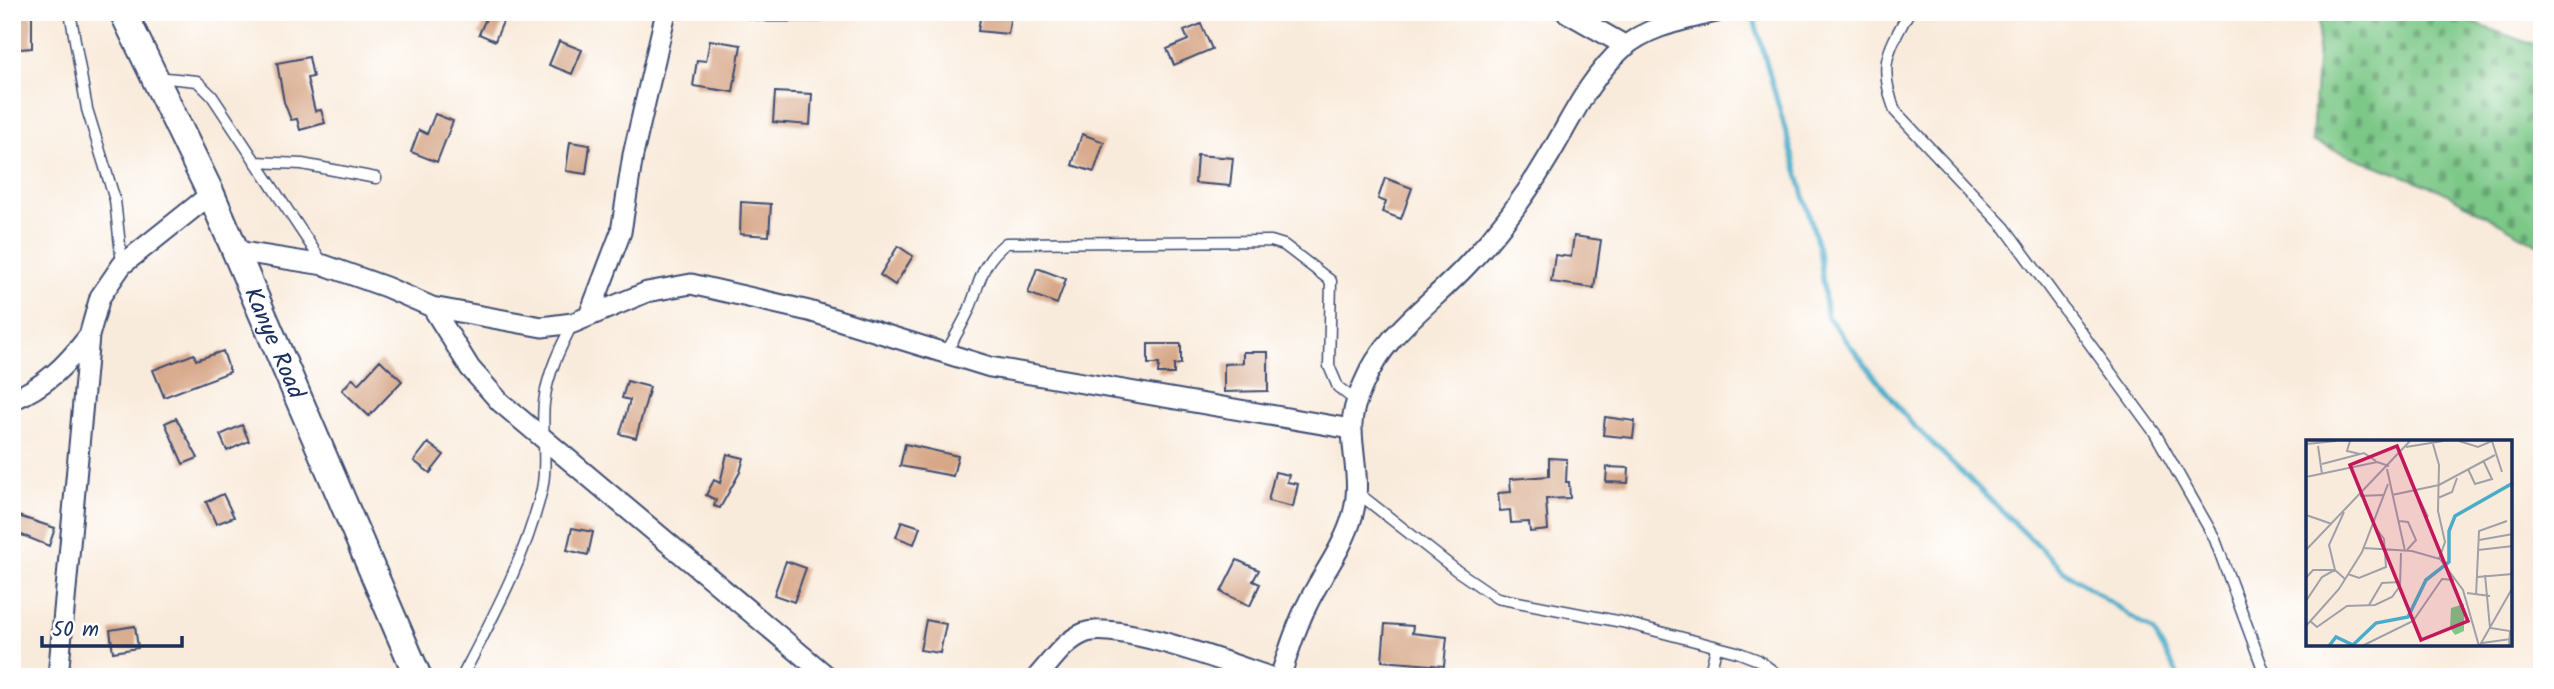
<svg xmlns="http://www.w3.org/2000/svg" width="2554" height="689" font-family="Kalam,sans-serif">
  <defs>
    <pattern id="cemetery-stones" width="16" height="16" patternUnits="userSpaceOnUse" patternTransform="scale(1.75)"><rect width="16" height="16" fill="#7cc887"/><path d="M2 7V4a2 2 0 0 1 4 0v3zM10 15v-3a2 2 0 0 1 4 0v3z" fill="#65a372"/></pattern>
  </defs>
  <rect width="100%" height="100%" fill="#fff"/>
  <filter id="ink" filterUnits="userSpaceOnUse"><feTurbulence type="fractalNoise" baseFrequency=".0143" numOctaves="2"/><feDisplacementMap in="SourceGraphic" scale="14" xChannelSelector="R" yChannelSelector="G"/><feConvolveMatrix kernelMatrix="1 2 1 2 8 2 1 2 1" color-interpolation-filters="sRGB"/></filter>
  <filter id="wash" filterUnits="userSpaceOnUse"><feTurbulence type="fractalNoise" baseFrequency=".00686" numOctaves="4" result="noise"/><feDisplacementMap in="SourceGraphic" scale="28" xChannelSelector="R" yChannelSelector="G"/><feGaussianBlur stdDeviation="1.57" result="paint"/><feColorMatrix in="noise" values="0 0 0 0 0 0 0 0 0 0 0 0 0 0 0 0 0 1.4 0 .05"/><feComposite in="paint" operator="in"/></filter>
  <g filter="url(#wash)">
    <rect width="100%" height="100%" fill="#f9ebdb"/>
    <path fill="url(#cemetery-stones)" stroke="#4c7c72" stroke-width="2" d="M2320,12h123l99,36v199l-102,-57 -128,-49z"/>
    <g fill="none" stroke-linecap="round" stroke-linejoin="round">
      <path stroke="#4aacc9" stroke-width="5" d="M1752,12l67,237 8,67 84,107 152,147 91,62 25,45"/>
    </g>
    <g id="blocks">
      <path fill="#d7a788" d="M12,12h20v36l-12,1 -8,-10z
        M489,12l16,5 -10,24 -16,-7z
        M981,12h30l-3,22 -30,-3z
        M1201,24l11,25 -38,16 -7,-16 21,-9 -4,-9z
        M710,40l31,5 -8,47 -40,-6 4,-26 9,1z
        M559,41l23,9 -10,24 -23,-9z
        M309,57l4,20 -6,1 8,33 6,-1 4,13 -25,7 -3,-11 -6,1 -7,-18 -7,-39z
        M775,92l37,2 -2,31 -37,-3z
        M435,114l18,7 -16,41 -26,-10 8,-22 8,4z
        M1082,134l22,8 -10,30 -22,-7z
        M570,142l20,3 -4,29 -20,-3z
        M1197,155l36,3 -3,28 -35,-3z
        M1385,178l27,10 -11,31 -19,-7 4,-10 -8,-3z
        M741,202l30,2 -2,32 -29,-2z
        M1574,236l27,4 -7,48 -43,-6 4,-27 16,2z
        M898,246l15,10 -18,29 -15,-10z
        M1037,268l29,11 -9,25 -29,-11z
        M1148,344h33v20l-7,1v9h-16l1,-10h-11z
        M223,351l7,21 -66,25 -11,-27 41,-16 2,6z
        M1243,352h25v39l-44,1v-28l19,-1z
        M380,360l22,21 -33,35 -27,-26 11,-12 5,6z
        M627,381l23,6 -14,51 -16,-4 10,-34 -8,-2z
        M1605,417l30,4 -2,17 -30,-3z
        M176,418l22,40 -15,6 -18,-41z
        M242,425l7,16 -22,10 -7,-16z
        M428,443l16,12 -14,18 -16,-12z
        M905,444l53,12 -5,20 -53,-10z
        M727,454l17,4 -4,14 -20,36 -6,-2 2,-6 -10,-5 8,-15 6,3z
        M1549,458l18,1 -1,23h3l1,16 -24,1 2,31 -18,2 -1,-10 -18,1 -1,-13 -10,1 -2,-18 13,-1 -1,-13 39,-3z
        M1607,467l22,1 -1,15 -22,-1z
        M1275,472l14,3 -2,7 11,2 -5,23 -25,-6z
        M223,494l11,23 -18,7 -10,-22z
        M12,514l43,14 -6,18 -37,-15z
        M902,521l18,6 -6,17 -18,-7z
        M572,528l21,4 -5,23 -21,-5z
        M1237,560l22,10 -6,11 7,3 -10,22 -29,-14z
        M786,561l20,7 -12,34 -20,-7z
        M926,620l20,4 -6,29 -20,-3z
        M1385,624l28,2 -1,7 35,4 -3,29 -62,-5z
        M135,626l3,22 -25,4 -3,-22z"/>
    </g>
  </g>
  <g filter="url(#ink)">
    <use href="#blocks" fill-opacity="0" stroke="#3c4b71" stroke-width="2"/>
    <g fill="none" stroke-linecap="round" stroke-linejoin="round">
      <defs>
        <path id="lane" d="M70,12l17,97 28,91 7,64
          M743,12l26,4h50l7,-4
          M1909,12c-22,40 -31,53 -14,99l110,117 150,205 59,104 52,140
          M156,77l41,4 15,15 112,169
          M255,162l47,2 74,14
          M945,354c9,-15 17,-29 24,-44 12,-29 11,-46 37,-67l265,-2 13,4 47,36 -2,85 9,21 19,15
          M1358,493l98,77 41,28 125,24 115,30 21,8 23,17
          M462,677c31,-60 65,-123 80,-188 6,-28 -1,-57 2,-86 3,-29 16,-55 29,-80
          M1709,677l7,-29"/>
        <path id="street" d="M1566,12l60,34
          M236,251l88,14 62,22 46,20 110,20 31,-4 74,-31 44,-8 118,27 181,56 361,62
          M432,307l38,61 30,34 328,275
          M590,313l31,-81 12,-77 33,-143
          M12,400c34,-14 54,-35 76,-63
          M58,677l31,-341 11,-39 22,-32 89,-71
          M1037,677c14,-15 27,-36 47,-44 31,-13 150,32 186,44
          M1280,677c8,-23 15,-48 26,-70 15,-32 37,-57 47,-93 8,-30 0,-54 -1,-84 -1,-15 5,-32 11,-45 22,-53 70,-82 107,-123 28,-30 55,-65 76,-101 24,-39 42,-82 77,-113 25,-22 61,-28 93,-36"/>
        <g id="secondary">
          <path id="s1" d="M123,12l88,182 207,483"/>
        </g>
      </defs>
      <use href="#lane" stroke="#3c4b71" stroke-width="13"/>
      <use href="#street" stroke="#3c4b71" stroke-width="23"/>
      <use href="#secondary" stroke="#3c4b71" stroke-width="30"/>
      <use href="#lane" stroke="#fff" stroke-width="10"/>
      <use href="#street" stroke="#fff" stroke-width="19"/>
      <use href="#secondary" stroke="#fff" stroke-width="26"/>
    </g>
  </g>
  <g text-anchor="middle" stroke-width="7" stroke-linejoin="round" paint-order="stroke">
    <g font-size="24" fill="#1b2f5e" stroke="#fff">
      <text dy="8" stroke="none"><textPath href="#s1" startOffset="364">Kanye Road</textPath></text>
    </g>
  </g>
  <g transform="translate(2306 440)">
    <rect width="206" height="206" fill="#f9ebdb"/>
    <path d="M158,164v27l-9,4 -5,-7 1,-20z" fill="#7cc887"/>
    <path fill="none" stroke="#4aacc9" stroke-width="3.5" d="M23,206l7,-9 17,8 23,-22 32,-6 18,-37 23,-18v-31l6,-15 58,-33"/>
    <path fill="none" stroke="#a0a0a9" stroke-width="2" d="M44,1l-3,10 13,3M153,1l19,6 14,-6M186,1l10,31M0,4l30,-3M127,4l6,21 -1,46 7,31 -6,17M12,6l4,28M100,7l37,-6M16,24l42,-11 12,8M81,29l18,82M162,29l7,15 17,-5 -9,-19M0,37l71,-15 12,4M110,52l12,25M86,55l47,-10 56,-30M54,56l23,-1M132,58l14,-6 5,-14M0,75l26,9M93,81l9,1 8,18 -9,10M173,100l34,-6M58,108l48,3 28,8 23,31 16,56M0,110l104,-109M172,110l35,-4M42,134l11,4 27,-11 -2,-28 -11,-15M179,135l5,53 20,3 -1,15M171,137l36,-3M0,138l7,-8h22l10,9M161,153l23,3M170,156l3,-65 28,-10M0,161l16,-24 13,-7 -6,-25 15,-33M63,165l13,-22 18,-1M4,181l7,6 30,-21 28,-1 17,-8 8,-11 1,-33M0,186l33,-37 23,-37 26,-68M176,203l29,-4M174,205l33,-58M56,206l51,-25 29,-42 12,1"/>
    <path fill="#c2185b" fill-opacity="0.15" stroke="#c2185b" stroke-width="3.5" d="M91,6l71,175 -47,19 -71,-175z"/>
    <rect width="206" height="206" fill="none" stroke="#1b2f5e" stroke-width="3.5"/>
  </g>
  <rect width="2554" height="689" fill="none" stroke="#fff" stroke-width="42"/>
  <path d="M42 636v10h140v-10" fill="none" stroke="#1b2f5e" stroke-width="3.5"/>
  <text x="52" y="636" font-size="21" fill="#1b2f5e" stroke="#ffffff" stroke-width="5" paint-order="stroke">50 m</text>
</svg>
